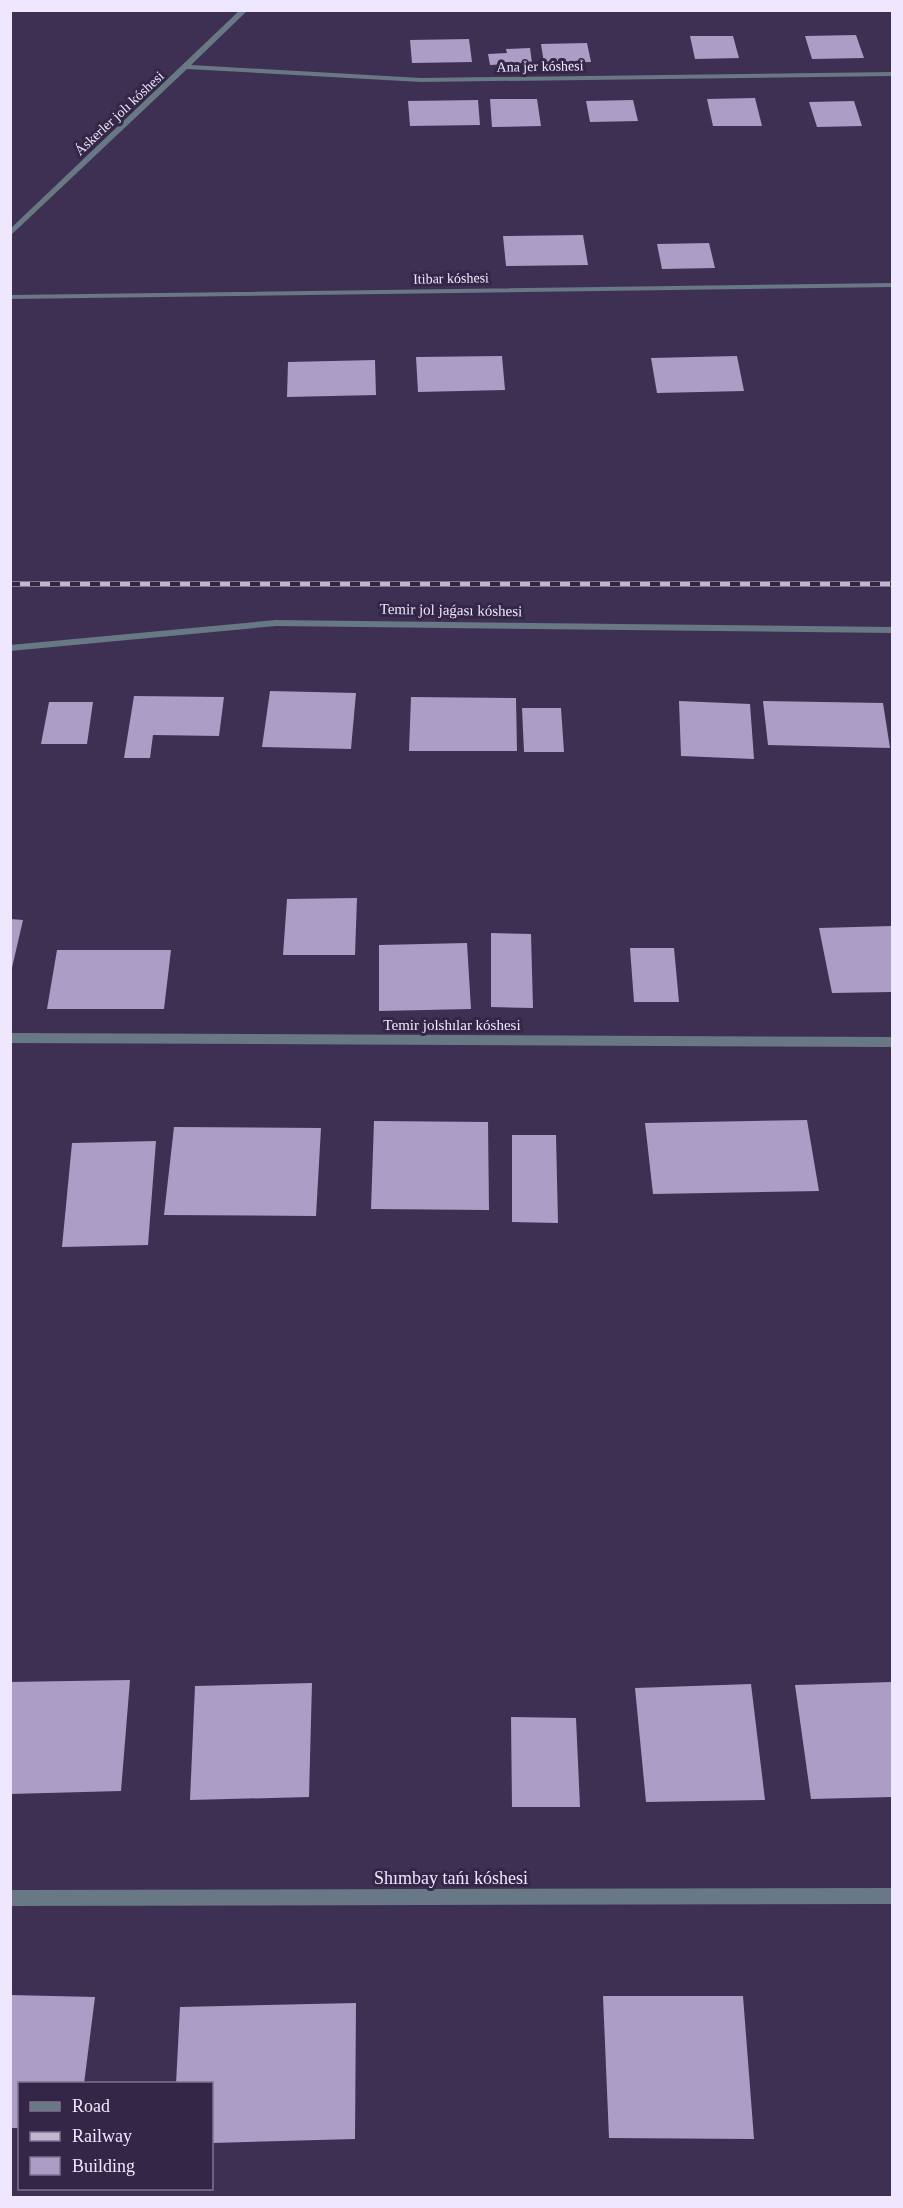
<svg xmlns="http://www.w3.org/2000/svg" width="903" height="2208" font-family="'Times New Roman',serif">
  <rect width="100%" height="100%" fill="#3e3052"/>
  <path fill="#ab9dc5" d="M856,35l8,23 -52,1 -7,-23z
    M690,36h43l6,22 -44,1z
    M469,39l3,23 -60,1 -2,-23z
    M587,43l4,19 -47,1 -3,-19z
    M530,48l2,15 -42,2 -2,-11 19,-1 -1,-4z
    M755,98l7,28h-49l-6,-27z
    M490,99h47l4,27 -49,1z
    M478,100l2,25 -70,1 -2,-25z
    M633,100l5,21 -48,1 -4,-21z
    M854,101l8,25 -45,1 -8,-25z
    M583,235l5,30 -82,1 -3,-30z
    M709,243l6,25 -53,1 -5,-25z
    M502,356l3,34 -87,2 -2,-35z
    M737,356l7,35 -87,2 -6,-35z
    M375,360l1,35 -89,2 1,-35z
    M270,691l86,2 -5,56 -89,-2z
    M134,696l90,1 -5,39 -66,-1 -3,23h-26z
    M411,697l105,1 1,53h-108z
    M679,701l71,3 4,55 -73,-3z
    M763,701l120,2 7,45 -122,-3z
    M49,702h44l-6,42h-46z
    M522,708h39l3,44h-40z
    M357,898l-2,57h-72l4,-56z
    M10,919l13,1 -12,52h-1z
    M892,926v66l-60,1 -13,-65z
    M491,933l40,1 2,74 -42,-1z
    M467,943l4,66 -92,2v-66z
    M630,948h44l5,54h-45z
    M57,950h114l-7,59h-117z
    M807,1120l12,71 -166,3 -8,-71z
    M374,1121l114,1 1,88 -118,-1z
    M174,1127l147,1 -5,88 -152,-1z
    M512,1135h44l2,88 -46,-1z
    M156,1141l-8,104 -86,2 10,-104z
    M130,1680l-9,111 -111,3v-112z
    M892,1682v115l-81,2 -16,-114z
    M312,1683l-3,114 -119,3 5,-114z
    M751,1684l14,116 -119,2 -11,-114z
    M511,1717l65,1 4,89h-68z
    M10,1995l85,2 -11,87h-64v44h-10z
    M603,1996h140l11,143 -145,-1z
    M356,2003l-1,136 -143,4v-59h-36l4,-77z"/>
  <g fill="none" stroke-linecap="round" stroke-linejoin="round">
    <path fill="#687884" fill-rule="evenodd" d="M240,10h8l-57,55 230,13 471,-6v4l-471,6 -234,-13 -177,167v-7z
      M892,283v4l-882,12v-4z
      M276,620l616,7v6l-616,-7 -266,25v-6z
      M10,1033l882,4v10l-882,-4z
      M892,1888v16l-882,2v-16z"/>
    <defs>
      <path id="rail" d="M10,584h882"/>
    </defs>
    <use href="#rail" stroke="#c1b7d0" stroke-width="5"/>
    <use href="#rail" stroke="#332647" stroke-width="4" stroke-dasharray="10" stroke-linecap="butt"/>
  </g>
  <g text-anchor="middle" stroke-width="6" stroke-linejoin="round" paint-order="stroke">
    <g font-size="14" fill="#efe7fd" stroke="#332647">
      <text transform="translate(540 66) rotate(-1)" y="5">Ana jer kóshesi</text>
      <text transform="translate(119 113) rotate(-43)" y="5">Áskerler jolı kóshesi</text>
      <text transform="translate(451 278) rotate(-1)" y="5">Itibar kóshesi</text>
    </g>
    <g font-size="15" fill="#efe7fd" stroke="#332647">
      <text transform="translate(451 610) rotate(1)" y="5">Temir jol jaǵası kóshesi</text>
      <text x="452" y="1030">Temir jolshılar kóshesi</text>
    </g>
    <g font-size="18" fill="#efe7fd" stroke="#332647">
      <text x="451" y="1884">Shımbay tańı kóshesi</text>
    </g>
  </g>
  <rect width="903" height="2208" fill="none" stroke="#efe7fd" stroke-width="24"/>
  <rect x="18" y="2082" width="195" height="108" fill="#332647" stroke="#7e7390" stroke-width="1.5"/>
  <rect x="30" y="2102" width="30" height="9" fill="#687884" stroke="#7e7390" stroke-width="1.5"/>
  <text x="72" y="2112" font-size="18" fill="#efe7fd">Road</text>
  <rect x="30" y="2132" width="30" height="9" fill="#c1b7d0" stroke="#7e7390" stroke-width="1.5"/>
  <text x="72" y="2142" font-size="18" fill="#efe7fd">Railway</text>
  <rect x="30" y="2157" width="30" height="18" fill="#ab9dc5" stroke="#7e7390" stroke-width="1.5"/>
  <text x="72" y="2172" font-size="18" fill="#efe7fd">Building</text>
</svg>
